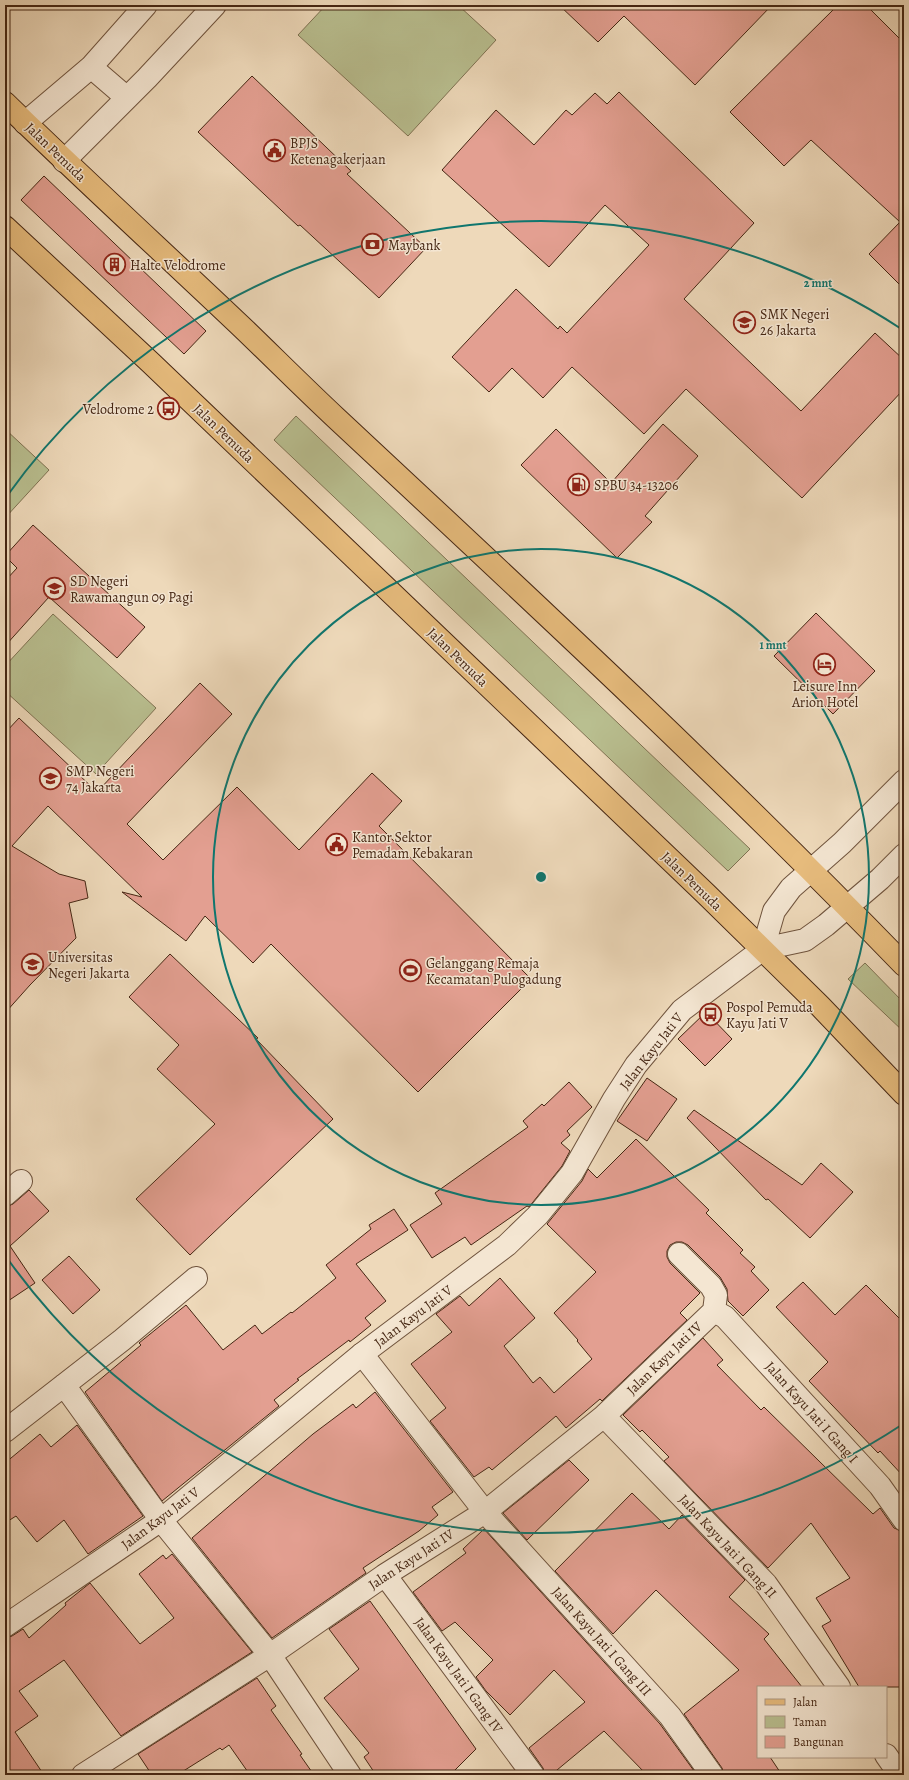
<svg xmlns="http://www.w3.org/2000/svg" width="909" height="1780" font-family="Alegreya,serif">
  <rect width="100%" height="100%" fill="#eed9ba"/>
  <filter id="stains"><feTurbulence type="fractalNoise" baseFrequency=".005" numOctaves="4"/><feColorMatrix values="0 0 0 0 .2 0 0 0 0 .09 0 0 0 0 .02 0 0 0 .5 -.17"/></filter>
  <radialGradient id="worn" r=".72"><stop offset=".6" stop-color="#630" stop-opacity="0"/><stop offset="1" stop-color="#630" stop-opacity=".3"/></radialGradient>
  <path fill="#b9bf90" stroke="#7f7252" d="M326,5h132l38,35 -88,96 -110,-101z
    M296,416l454,433 -22,22 -454,-431z
    M5,429l44,41 -44,48z
    M53,614l103,94 -60,66 -91,-83v-25z
    M865,963l39,40v29l-56,-53z"/>
  <path fill="#e39f91" stroke="#452613" d="M559,5h213l-77,80 -71,-69 -26,26z
    M838,5h28l38,38v246l-35,-35 31,-32 -89,-82 -27,26 -54,-54z
    M252,76l99,95 -4,3 79,74 -47,50 -79,-73 -2,1 -100,-94z
    M619,92l135,131 -70,76 117,112 74,-78 29,27v29l-102,109 -116,-109 -42,45 -72,-67 -29,31 -31,-30 -23,24 -37,-35 64,-68 42,40 2,-3 7,7 82,-88 -44,-40 -56,62 -107,-97 54,-60 38,35 32,-35 6,5 23,-22 12,11z
    M44,176l162,155 -22,23 -163,-154z
    M663,424l35,32 -53,60 7,6 -35,36 -96,-93 35,-36 55,54z
    M33,525l112,102 -28,31 -68,-61 -44,49v-65l12,-13 -12,-12z
    M816,613l59,58 -42,43 -59,-58z
    M200,683l32,31 -105,110 36,36 74,-73 62,63 73,-77 30,28 -23,25 152,153 -113,113 -147,-148 -18,19 -48,-47 -19,25 -64,-49 20,5 -94,-91 -36,40 47,28 26,7 3,17 -19,5 7,35 -46,47 -25,28v-280l14,-15 78,74z
    M170,954l88,84 -2,1 77,80 -143,136 -54,-56 79,-75 -58,-55 22,-24 -50,-48z
    M706,1012l26,27 -27,27 -27,-27z
    M647,1078l30,21 -30,42 -30,-20z
    M569,1082l23,25 -25,24 3,4 -9,8 9,8 -8,15 -33,41 -2,-1 -56,39 -6,-8 -33,21 -22,-33 32,-21 -7,-11 93,-66 -5,-6 19,-17 2,2z
    M694,1110l108,75 19,-22 32,29 -43,46 -42,-39 -2,1 -79,-82z
    M636,1139l73,71 -3,3 37,37 -3,3 15,14 -4,4 18,19 -26,26 -15,-15 -1,-12 -7,-12 -32,-32 -6,-3h-6l-6,3 -3,6v6l3,6 30,30 -20,20 7,7 -83,79 -2,2 -2,-2 -34,29 -10,-12 -64,54 -3,-3 -15,10 -44,-56 16,-13 -35,-44 41,-32 -16,-18 24,-18 9,10 31,-28 35,40 -31,28 29,37 7,-6 14,16 38,-34 -15,-18 1,-1 -24,-27 42,-41 -49,-48 35,-43 6,-12 9,9z
    M29,1190l20,21 -39,35 25,37 -30,20v-96l8,-3z
    M394,1209l14,21 -52,34 30,37 -21,17 6,7 -21,17 -1,-2 -52,39 2,1 -25,20 5,6 -117,95 -77,-109 56,-47 -2,-2 47,-38 37,45 32,-25 7,9 29,-22 1,1 44,-35 -10,-13 45,-36 -2,-4z
    M69,1256l31,34 -27,24 -31,-34z
    M803,1282l32,33 31,-30 38,38v154l-24,-26 -2,2 -69,-72 19,-19 -52,-55z
    M703,1338l20,22 -6,5 44,45 3,-3 109,107 7,-6 14,20 10,4v155h-45l-37,-61 9,-5 -15,-23 34,-20 -39,-55 -43,45 -104,-107 5,-4 -27,-27 -2,2 -17,-17z
    M375,1392l78,100 -21,15 6,8 -19,16 -56,37 3,5 -94,65 -80,-100 121,-104 40,-30 3,4z
    M77,1425l66,91 -55,38 -24,-34 -27,22 -21,-26 -11,7v-60l35,-29 11,13z
    M569,1460l20,20 -62,60 -24,-27z
    M632,1493l37,36 13,-14 63,65 -16,17 40,37 -5,5 38,48h-44v70h12l12,18h-58l-2,-7 -38,-54 55,-44 -83,-80 -43,44 -58,-63z
    M484,1529l176,195 37,51h-50l-43,-44 -53,44h-6l-2,-7 -14,-20 56,-46 -31,-32 -44,45 -24,-24 -10,-14 17,-17 -38,-38 -13,9 -29,-39 53,-39 -3,-4z
    M172,1554l80,98 -131,84 -57,-76 -45,31 19,25 -23,16 29,43h-39v-137l7,-2 11,-7 6,9 37,-33 -1,-2 25,-20 50,61 34,-26 -35,-44 24,-19 3,4z
    M370,1601l106,148 -26,26h-74l-12,-18 5,-4 -45,-55 35,-29 -30,-40z
    M257,1678l19,28 -5,4 31,44 -2,1 14,20h-64l-21,-30 -7,5 -2,-2 -43,27h-25l-14,-21z"/>
  <g fill="none" stroke-linecap="round" stroke-linejoin="round">
    <defs>
      <path id="minor" d="M91,67l36,31
        M25,123l66,-56 55,-62
        M64,161l83,-83 68,-73
        M5,1195l16,-14
        M679,1254l32,32 5,9 -2,16
        M714,1311l11,6 155,169 24,34
        M362,1354l123,158 185,204 42,59
        M64,1385l97,135 109,135 80,120
        M604,1416l162,168 73,103
        M5,1431l117,-91 74,-62
        M385,1575l148,200
        M886,1755l14,20
        M83,1775l187,-120 115,-80 100,-63 119,-96 110,-105"/>
      <path id="tertiary" d="M763,949l11,-38 17,-23 51,-45 62,-62
        M5,1626l156,-106 201,-166 145,-109 31,-30 34,-42 42,-74 22,-34 46,-55 81,-61 42,-9 21,-15 54,-46 24,-24"/>
      <path id="primary" d="M5,103c79,77 161,152 241,228 30,29 60,59 90,87 192,179 385,358 568,547
        M5,227l146,136 555,531 114,112 84,88"/>
    </defs>
    <use href="#minor" stroke="#6f533d" stroke-width="24"/>
    <use href="#tertiary" stroke="#6f533d" stroke-width="24"/>
    <use href="#primary" stroke="#452613" stroke-width="24"/>
    <use href="#minor" stroke="#f4e6d2" stroke-width="22"/>
    <use href="#tertiary" stroke="#f4e6d2" stroke-width="22"/>
    <use href="#primary" stroke="#e7bc7d" stroke-width="22"/>
  </g>
  <g fill="none" stroke="#0f766e" stroke-width="2">
    <circle cx="541" cy="877" r="328"/>
    <path d="M903 1424A656 656 0 0 1 7 1258M7 496A656 656 0 0 1 903 330"/>
  </g>
  <defs>
    <symbol id="civic-ring" viewBox="-11 -11 22 22"><circle r="9.5" fill="#f4e6d2" stroke="#8f2418" stroke-width="1.5"/><path d="M-.6-6.5H3V-4.5H.6V-3L4-1V1h2V6H-6V1h2V-1L-.6-3ZM-1.2 2.5V6h2.4V2.5Z" fill="#8f2418"/></symbol>
    <symbol id="bank-ring" viewBox="-11 -11 22 22"><circle r="9.5" fill="#f4e6d2" stroke="#8f2418" stroke-width="1.5"/><path d="M-6-4H6V4H-6ZM0-2.3a2.3 2.3 0 1 0 0 4.6a2.3 2.3 0 1 0 0-4.6Z" fill="#8f2418"/></symbol>
    <symbol id="building-ring" viewBox="-11 -11 22 22"><circle r="9.5" fill="#f4e6d2" stroke="#8f2418" stroke-width="1.5"/><path d="M-4-6H4V6H1V3H-1V6H-4ZM-2.5-4.3h1.7v1.8h-1.7ZM.8-4.3h1.7v1.8H.8ZM-2.5-1h1.7V.8h-1.7ZM.8-1h1.7V.8H.8Z" fill="#8f2418"/></symbol>
    <symbol id="school-ring" viewBox="-11 -11 22 22"><circle r="9.5" fill="#f4e6d2" stroke="#8f2418" stroke-width="1.5"/><path d="M0-5L7-2L0 1L-7-2ZM-4 1L0 2.5L4 1V4Q0 6-4 4Z" fill="#8f2418"/></symbol>
    <symbol id="bus-ring" viewBox="-11 -11 22 22"><circle r="9.5" fill="#f4e6d2" stroke="#8f2418" stroke-width="1.5"/><path d="M-5-6H5V4H4V6H2V4H-2V6H-4V4H-5ZM-3.5-4V0h7V-4ZM-3.5 1.2v1.5H-2V1.2ZM2 1.2v1.5H3.5V1.2Z" fill="#8f2418"/></symbol>
    <symbol id="fuel-ring" viewBox="-11 -11 22 22"><circle r="9.5" fill="#f4e6d2" stroke="#8f2418" stroke-width="1.5"/><path d="M-5.5-6h7V0h2V4h1.3V-2.5L3-4.5l.8-.8L6-3V5H2.5V1h-1V6h-7ZM-4.2-4.7v3.2H.2V-4.7Z" fill="#8f2418"/></symbol>
    <symbol id="hotel-ring" viewBox="-11 -11 22 22"><circle r="9.5" fill="#f4e6d2" stroke="#8f2418" stroke-width="1.5"/><path d="M-6-4.5h1.5V1H6V5H4.5V3h-9V5H-6ZM-4 0a1.8 1.8 0 1 1 3.6 0ZM.5 0V-2.5h3Q6-2.5 6 0Z" fill="#8f2418"/></symbol>
    <symbol id="university-ring" viewBox="-11 -11 22 22"><circle r="9.5" fill="#f4e6d2" stroke="#8f2418" stroke-width="1.5"/><path d="M0-5L7-2L0 1L-7-2ZM-4 1L0 2.5L4 1V4Q0 6-4 4Z" fill="#8f2418"/></symbol>
    <symbol id="stadium-ring" viewBox="-11 -11 22 22"><circle r="9.5" fill="#f4e6d2" stroke="#8f2418" stroke-width="1.5"/><path d="M0-5a6.5 5 0 1 0 0 10a6.5 5 0 1 0 0-10ZM-3.5-1.8h7v3.6h-7Z" fill="#8f2418"/></symbol>
  </defs>
  <g fill-rule="evenodd">
    <use href="#civic-ring" x="262" y="138" width="25" height="25"/>
    <use href="#bank-ring" x="360" y="232" width="25" height="25"/>
    <use href="#building-ring" x="102" y="252" width="25" height="25"/>
    <use href="#school-ring" x="732" y="310" width="25" height="25"/>
    <use href="#bus-ring" x="156" y="396" width="25" height="25"/>
    <use href="#fuel-ring" x="566" y="472" width="25" height="25"/>
    <use href="#school-ring" x="42" y="576" width="25" height="25"/>
    <use href="#hotel-ring" x="812" y="652" width="25" height="25"/>
    <use href="#school-ring" x="38" y="766" width="25" height="25"/>
    <use href="#civic-ring" x="324" y="832" width="25" height="25"/>
    <use href="#university-ring" x="20" y="952" width="25" height="25"/>
    <use href="#stadium-ring" x="398" y="958" width="25" height="25"/>
    <use href="#bus-ring" x="698" y="1002" width="25" height="25"/>
  </g>
  <g text-anchor="middle" stroke-width="3" stroke-linejoin="round" paint-order="stroke">
    <g font-size="14" fill="#452613" stroke="#f4e6d2" text-anchor="start">
      <text x="290" y="148">BPJS<tspan x="290" dy="16">Ketenagakerjaan</tspan></text>
      <text x="388" y="250">Maybank</text>
      <text x="130" y="270">Halte Velodrome</text>
      <text x="760" y="319">SMK Negeri<tspan x="760" dy="16">26 Jakarta</tspan></text>
      <text x="154" y="414" text-anchor="end">Velodrome 2</text>
      <text x="594" y="490">SPBU 34-13206</text>
      <text x="70" y="586">SD Negeri<tspan x="70" dy="16">Rawamangun 09 Pagi</tspan></text>
      <text x="825" y="691" text-anchor="middle">Leisure Inn<tspan x="825" dy="16">Arion Hotel</tspan></text>
      <text x="66" y="776">SMP Negeri<tspan x="66" dy="16">74 Jakarta</tspan></text>
      <text x="352" y="842">Kantor Sektor<tspan x="352" dy="16">Pemadam Kebakaran</tspan></text>
      <text x="48" y="962">Universitas<tspan x="48" dy="16">Negeri Jakarta</tspan></text>
      <text x="426" y="968">Gelanggang Remaja<tspan x="426" dy="16">Kecamatan Pulogadung</tspan></text>
      <text x="726" y="1012">Pospol Pemuda<tspan x="726" dy="16">Kayu Jati V</tspan></text>
    </g>
    <g font-size="14" fill="#452613" stroke="#f4e6d2">
      <text transform="translate(56 152) rotate(44)" y="5">Jalan Pemuda</text>
      <text transform="translate(224 433) rotate(44)" y="5">Jalan Pemuda</text>
      <text transform="translate(458 657) rotate(44)" y="5">Jalan Pemuda</text>
      <text transform="translate(692 881) rotate(44)" y="5">Jalan Pemuda</text>
      <text transform="translate(651 1051) rotate(-52)" y="5">Jalan Kayu Jati V</text>
      <text transform="translate(413 1316) rotate(-37)" y="5">Jalan Kayu Jati V</text>
      <text transform="translate(664 1358) rotate(-44)" y="5">Jalan Kayu Jati IV</text>
      <text transform="translate(812 1412) rotate(48)" y="5">Jalan Kayu Jati I Gang I</text>
      <text transform="translate(160 1518) rotate(-37)" y="5">Jalan Kayu Jati V</text>
      <text transform="translate(728 1546) rotate(47)" y="5">Jalan Kayu Jati I Gang II</text>
      <text transform="translate(411 1559) rotate(-33)" y="5">Jalan Kayu Jati IV</text>
      <text transform="translate(602 1641) rotate(48)" y="5">Jalan Kayu Jati I Gang III</text>
      <text transform="translate(459 1675) rotate(54)" y="5">Jalan Kayu Jati I Gang IV</text>
    </g>
  </g>
  <circle cx="541" cy="877" r="6" fill="#0f766e" stroke="#f4e6d2" stroke-width="2"/>
  <g font-size="12" text-anchor="middle" font-weight="bold" fill="#0f766e" stroke="#f4e6d2" stroke-width="3" stroke-linejoin="round" paint-order="stroke">
    <text x="818" y="287">2 mnt</text>
    <text x="773" y="649">1 mnt</text>
  </g>
  <rect width="909" height="1780" fill="none" stroke="#eed9ba" stroke-width="20"/>
  <rect x="6" y="6" width="897" height="1768" fill="none" stroke="#452613" stroke-width="2"/>
  <rect x="10" y="10" width="889" height="1760" fill="none" stroke="#452613"/>
  <rect x="757" y="1686" width="130" height="72" fill="#f4e6d2" stroke="#ae9986"/>
  <rect x="765" y="1699" width="20" height="6" fill="#e7bc7d" stroke="#ae9986"/>
  <text x="793" y="1706" font-size="12" fill="#452613">Jalan</text>
  <rect x="765" y="1716" width="20" height="12" fill="#b9bf90" stroke="#ae9986"/>
  <text x="793" y="1726" font-size="12" fill="#452613">Taman</text>
  <rect x="765" y="1736" width="20" height="12" fill="#e39f91" stroke="#ae9986"/>
  <text x="793" y="1746" font-size="12" fill="#452613">Bangunan</text>
  <rect width="100%" height="100%" filter="url(#stains)"/>
  <rect width="100%" height="100%" fill="url(#worn)"/>
</svg>
